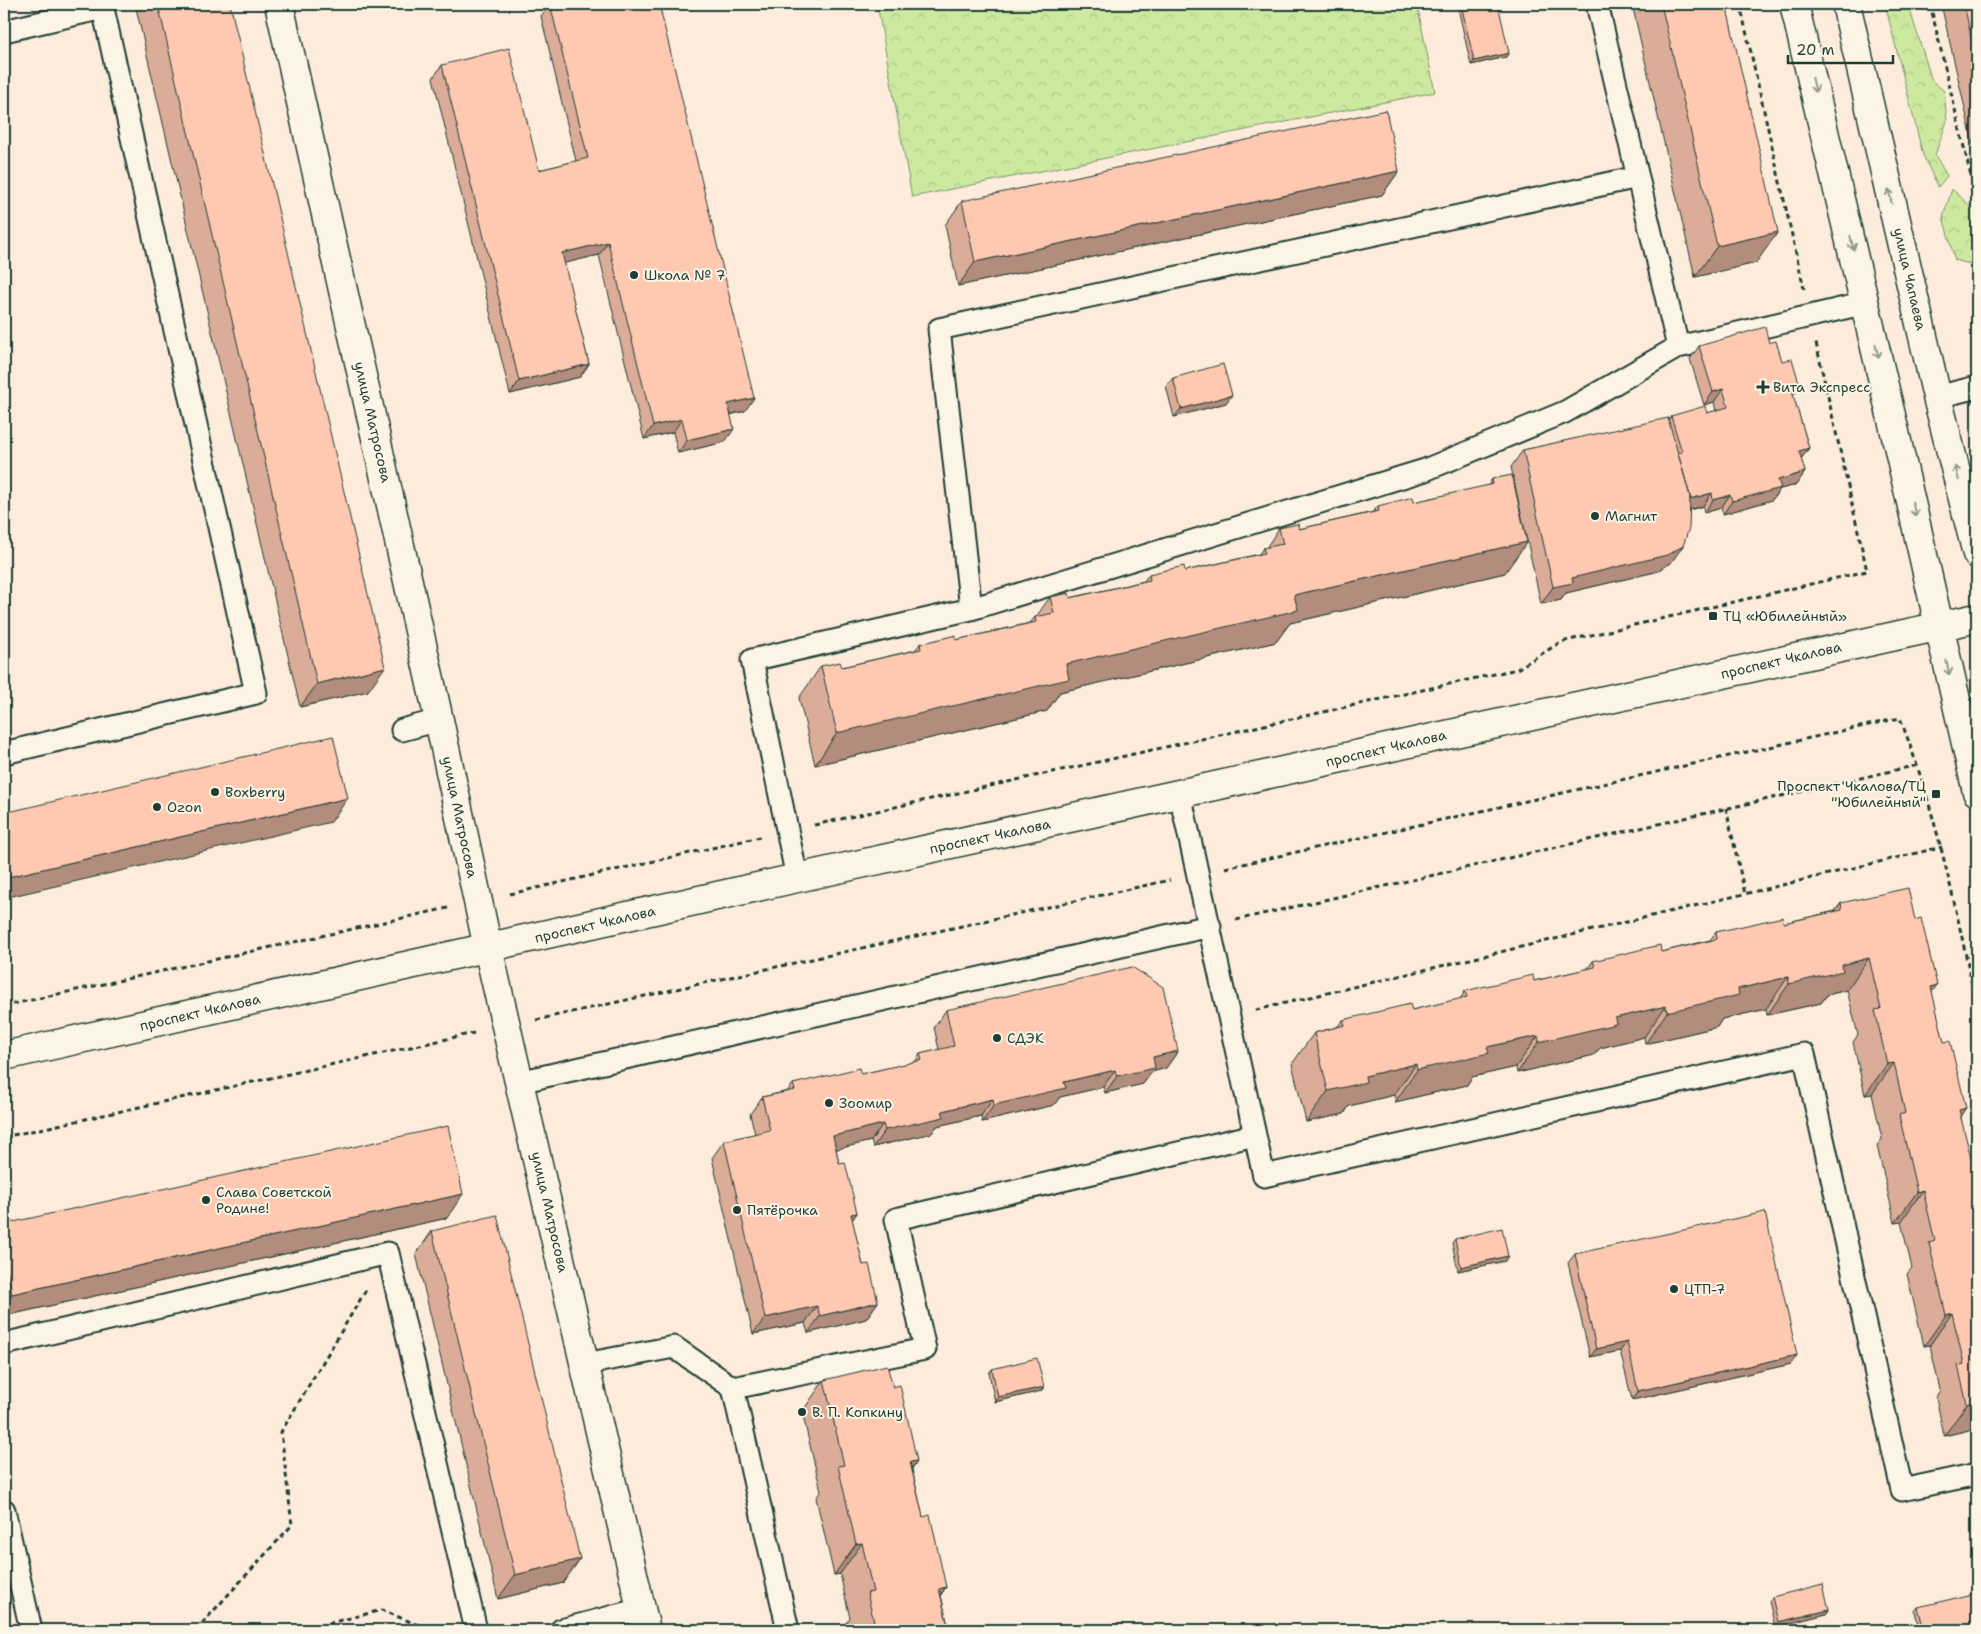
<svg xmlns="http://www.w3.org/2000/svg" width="1981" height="1634" font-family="'Shantell Sans',sans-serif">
  <defs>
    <pattern id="forest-crowns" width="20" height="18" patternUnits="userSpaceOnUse" patternTransform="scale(1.25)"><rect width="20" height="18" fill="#cde9a0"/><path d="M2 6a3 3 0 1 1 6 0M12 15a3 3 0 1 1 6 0" fill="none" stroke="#b0c98a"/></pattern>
  </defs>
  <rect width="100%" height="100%" fill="#fdecdb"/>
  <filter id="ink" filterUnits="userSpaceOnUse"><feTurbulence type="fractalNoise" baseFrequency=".02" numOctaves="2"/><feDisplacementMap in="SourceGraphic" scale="10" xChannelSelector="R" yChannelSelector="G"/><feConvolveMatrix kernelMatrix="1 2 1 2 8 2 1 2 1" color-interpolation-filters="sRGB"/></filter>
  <g filter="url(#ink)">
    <path fill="url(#forest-crowns)" stroke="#76936a" d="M877,4h540l18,88 -523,105z
      M1885,4h23l24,77 12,10 3,30 -12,34 12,21 -9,11 -15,-32z
      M1952,189l25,24v53l-22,-6 -12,-43z"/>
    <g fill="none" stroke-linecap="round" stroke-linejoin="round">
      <defs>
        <path id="lane" d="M4,31l99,-23
          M1678,347l188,-44
          M1937,397l40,-10
          M971,609l-32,-280 699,-152
          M402,730l37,-10
          M4,753l252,-60 -154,-689
          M1180,794l84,382 540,-122 98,436 75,-16
          M797,878l-45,-218 219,-51 454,-139 140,-58 113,-65 -81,-343
          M519,1082l691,-156
          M4,1344l384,-91 88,377
          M585,1364l89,-17 59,41
          M4,1510l27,120
          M561,1630l80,-21
          M788,1630l-55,-242 192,-39 -29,-130 359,-84"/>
        <path id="street" d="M279,4l160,716 49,228 158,682"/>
        <path id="secondary" d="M1794,4c63,262 124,525 183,788
          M1846,4l91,393 40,157
          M4,1056l793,-178 1180,-260"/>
      </defs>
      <use href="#lane" stroke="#1f3d34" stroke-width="25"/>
      <use href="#street" stroke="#1f3d34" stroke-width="31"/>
      <use href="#secondary" stroke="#1f3d34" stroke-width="31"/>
      <path stroke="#1f3d34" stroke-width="3" stroke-dasharray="5 4" stroke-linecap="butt" d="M1740,4l64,285
        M1930,4l47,198
        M1726,808l19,86
        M814,825l703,-156 44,-27 306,-71 -51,-228
        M1225,868l675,-150c37,96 56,191 77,290
        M510,894l250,-57
        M1236,920l682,-155
        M4,1006l444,-98
        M1256,1010l686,-163
        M536,1020l634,-140
        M4,1137l470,-104
        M196,1630l96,-105 -11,-93 85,-142
        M302,1630l80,-20 48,20"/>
      <use href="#lane" stroke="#fcf5e5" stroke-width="21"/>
      <use href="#street" stroke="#fcf5e5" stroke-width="28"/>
      <use href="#secondary" stroke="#fcf5e5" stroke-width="28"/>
    </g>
    <path fill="#dbac98" stroke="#1f3d34" d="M135,4h95l138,687 -68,16z
      M550,4h109l86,407 -15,4 -5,27 -47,11 -5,-21 -29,7 -45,-184 -35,8 25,101 -9,13 -70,17 -77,-316 9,-13 97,105 37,-9 -35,-145z
      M1457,4h41l8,53 -35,8z
      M1632,4h94l30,259 -61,14z
      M1941,4h36v157z
      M1399,171l-17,24 -424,91 -13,-61 17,-24z
      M1769,343l24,52 16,53 -8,11 4,13 -9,13 -16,4 -8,11 -49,14 -2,-6 -17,5 -1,-7 -13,4 -19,53 -16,9 -89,21 -5,7 -20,4 -30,-137 12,-17 146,-31 2,-3 36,-3 9,-2 -2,-9 -10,3 -14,-46 9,-13z
      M1173,378l53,25 -52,14 -8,-31z
      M1492,479l13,94 -215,50 -14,19 -216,50 -13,19 -232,54 -16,-67 22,-32 21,1 73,-17 5,-6 36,-4 74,-17 5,-6h1l14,-20 20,1 74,-17 5,-7 36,-3 74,-17 4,-6h3l13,-20 20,1 74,-17 5,-6 36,-4 74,-16z
      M1841,903l91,90 29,122 16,313 -33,8 -8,-39 4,-7 -10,-45 -6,1 -17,-72 5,-6 -5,-21 -6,-25 -6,1 -18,-77 5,-7 -10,-45 -7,1 -12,-53 5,-7 -11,-45 -20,5 -6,8 -54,12 -1,-6 -44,10 -5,8 -72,17 -1,-7 -44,11 -6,7 -77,18 -1,-6 -44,10 -5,8 -72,17 -1,-7 -45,11 -5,8 -38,8 -14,-58 22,-31 23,-6 6,-7 69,-10 48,-11 5,-8 69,-10 53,-12 6,-8 68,-9 49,-12 6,-8 68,-9 51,-12z
      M946,1010l232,41 -12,17 -14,4 -9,12 -38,9 -2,-6 -43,10 -6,8 -72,17 -1,-6 -44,10 -5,7 -59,14 -2,-6 -35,8 3,14 18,50 -5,7 11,45 15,37 -12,17 -58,14 -3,-10 -52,11 -41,-176 12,-17 31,-7 -5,-20 12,-17 26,-6 5,-7 68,-10 54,-12 5,-8 19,-4 -5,-23z
      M447,1218l-443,98v-92z
      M432,1231l131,352 -65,16 -82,-345z
      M1455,1239l50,22 -47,10 -6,-28z
      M1575,1254l222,101 -6,9 -159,36 -12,-49 -30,6 -22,-94z
      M992,1369l52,18 -3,4 -46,11 -6,-29z
      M824,1380l69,7 24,74 -5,8 11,48 23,70 -5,8 8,35h-103l-1,-6 5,-6 -10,-44 -6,1 -18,-77 5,-7 -19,-79z
      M1772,1597l57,13 -3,4 -51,13 -6,-26z
      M1918,1607l57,23h-56l-4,-19z"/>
    <path fill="#b28c7c" stroke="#1f3d34" d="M1509,53l-3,4 -35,8 3,-4z
      M1399,171l-17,24 -424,91 17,-24z
      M1778,232l-22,31 -61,14 22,-31z
      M608,242l-9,13 -46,11 9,-13z
      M589,364l-9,13 -70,17 9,-13z
      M1800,386l-9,13v-11z
      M1723,389l-9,13 -10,3 9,-13z
      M1232,395l-6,8 -52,14 7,-8z
      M754,398l-9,13 -26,6 9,-13z
      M682,419l-9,13 -29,7 9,-13z
      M734,429l-9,13 -47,11 9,-13z
      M1809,448l-10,13v-10z
      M1805,472l-9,13 -16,4 -8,11 -49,14 9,-13 46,-21z
      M1712,493l-9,13 -25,7 9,-13z
      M1730,495l-9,13 -17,5 9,-13z
      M1527,542l-22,31 -215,50 -14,19 -216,50 -13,19 -232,54 22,-32 457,-138z
      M1683,546l-12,17 -16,9 -89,21 -5,7 -20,4 12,-17 19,-9z
      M385,667l-17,24 -68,16 17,-23z
      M348,798l-17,24 -327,76v-20z
      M1869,958l-22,32 -20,5 -6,8 -54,12 22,-31 53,-19z
      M1788,977l-22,32 -44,10 -5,8 -72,17 22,-32 71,-23z
      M1937,985l-22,32 16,-30z
      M1666,1006l-22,31 -44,11 -6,7 -77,18 22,-31 76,-24z
      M1538,1036l-22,31 -44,10 -5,8 -72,17 22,-32 70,-23z
      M1178,1051l-12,17 -14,4 -9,12 -38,9 12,-17 36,-19z
      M1894,1063l-22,31 -7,1 22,-31z
      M1416,1064l-22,31 -45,11 -5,8 -38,8 22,-31 37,-15z
      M1115,1070l-12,17 -43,10 -6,8 -72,17 12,-17 70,-23z
      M993,1099l-12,17 -44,10 -5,7 -59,14 12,-17 57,-19z
      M1966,1108l-22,31 15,-29z
      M883,1124l-12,17 -50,12 12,-17z
      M1923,1190l-22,32 -6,1 22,-31z
      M463,1194l-16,24 -443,98v-10l8,-12z
      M857,1213l-12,17 6,-16z
      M1508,1256l-3,5 -47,10 3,-4z
      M878,1302l-12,17 -58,14 12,-17z
      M817,1306l-12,17 -52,11 12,-16z
      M1952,1313l-22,32 -6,1 22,-31z
      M1627,1342l-7,9 -30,6 6,-8z
      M1797,1355l-6,9 -159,36 6,-9z
      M1044,1387l-3,4 -46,11 3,-5z
      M1977,1401v27l-33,8 23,-32z
      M917,1461l-22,31 15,-30z
      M862,1543l-22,31 -6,1 22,-31z
      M580,1559l-17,24 -65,16 17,-24z
      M946,1587l-22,31 15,-29z
      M1829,1610l-3,4 -51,13 3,-5z
      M1977,1626v4h-18z"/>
    <path fill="#ffc8b1" stroke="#1f3d34" d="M158,4h72l155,663 -68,17z
      M550,4h109l95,394 -26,6 6,25 -47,11 -5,-21 -29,7 -45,-184 -46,11 27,111 -70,17 -77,-316 67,-17 30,122 49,-12z
      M1461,4h37l11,49 -35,8z
      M1661,4h65l52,228 -61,14z
      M1964,4h13v60z
      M1386,110l13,61 -424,91 -13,-61z
      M1765,327l4,16 7,-2 6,20 10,-2 8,27 -9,2 18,60 -10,3 6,21 -27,8 3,8 -49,13 -2,-6 -17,5 -1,-7 -22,6v-3l-12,-43 4,-1 -11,-36 34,-10 2,7 21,-6 -5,-18 -10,3 -14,-46z
      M1223,364l9,31 -51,14 -8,-31z
      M1668,418l22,78 -1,32 -6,18 -16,9 -95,23 1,5 -20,4 -30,-137z
      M1512,475l15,67 -233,53 4,15 -232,54 3,15 -232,54 -16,-67 19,-4 2,5 79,-18 -1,-5 36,-9v5l80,-18 -1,-5 19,-4 -4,-16 19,-4 1,5 80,-18 -1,-6 35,-8 1,5 80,-18 -2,-5 20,-4 -4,-16 19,-4 1,5 80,-18 -1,-5 35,-9 1,5 79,-18 -1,-5z
      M333,736l15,62 -344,80v-65z
      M1908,888l7,32 6,-2 16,67 -6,2 13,55 6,-1 16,67 -7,2 15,60 3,-1v232l-10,3 -9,-38 6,-2 -12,-51 -6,2 -17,-72 6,-2 -6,-25 -6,-26 -6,2 -18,-77 6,-2 -11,-50 -7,1 -12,-54 6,-1 -12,-51 -27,7 1,6 -54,13 -1,-7 -50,12 1,6 -72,17 -1,-6 -51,12 1,6 -77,18 -1,-6 -51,11 2,6 -72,17 -1,-6 -51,12 1,6 -38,9 -14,-58 31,-8 -2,-5 67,-16 2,6 55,-13 -2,-6 68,-16 1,6 61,-14 -2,-6 67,-16 1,7 56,-13 -1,-7 67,-15 1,6 31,-7 27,-6 -1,-7z
      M1132,967l31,20 15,64 -25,6 2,11 -38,8 -2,-6 -51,12 2,6 -72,17 -1,-6 -51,12 2,6 -59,13 -2,-6 -50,12 6,27 6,-1 12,51 -6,1 12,51 6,-1 9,38 -58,14 -3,-10 -52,12 -41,-177 46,-11 -8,-33 33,-7 -2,-6 66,-16 2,6 61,-14 -2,-6 34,-8 -8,-36z
      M448,1126l15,68 -451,100 -8,-37v-33z
      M1765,1212l32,143 -159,36 -11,-49 -31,7 -21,-95z
      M497,1215l83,344 -65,16 -83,-344z
      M1502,1228l6,28 -47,11 -6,-28z
      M1037,1358l7,29 -46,10 -6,-28z
      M887,1365l6,22 7,-2 17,76 -7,1 13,55 7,-2 16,72 -7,2 10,41h-73l-9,-37 6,-1 -11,-49 -6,1 -18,-78 6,-1 -20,-85z
      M1823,1584l6,26 -51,12 -6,-25z
      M1977,1593v33l-18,4h-35l-6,-23z"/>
    <defs><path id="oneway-shaft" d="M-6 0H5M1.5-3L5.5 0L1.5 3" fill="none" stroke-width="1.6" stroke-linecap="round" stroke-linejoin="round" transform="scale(1.25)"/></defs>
    <g stroke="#8e998c">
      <use href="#oneway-shaft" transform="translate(1814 85) rotate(77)"/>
      <use href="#oneway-shaft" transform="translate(1890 196) rotate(-103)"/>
      <use href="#oneway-shaft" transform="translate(1852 243) rotate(77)"/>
      <use href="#oneway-shaft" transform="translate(1877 351) rotate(77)"/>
      <use href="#oneway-shaft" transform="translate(1957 473) rotate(-104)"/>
      <use href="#oneway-shaft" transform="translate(1914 509) rotate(77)"/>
      <use href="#oneway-shaft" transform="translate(1948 668) rotate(77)"/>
    </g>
  </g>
  <g fill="#1f3d34" stroke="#fcf5e5" stroke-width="2">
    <circle cx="634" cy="275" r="5"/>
    <path d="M1760.5 379.5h5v5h5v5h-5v5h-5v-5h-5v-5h5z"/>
    <circle cx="1595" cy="516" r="5"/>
    <rect x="1708" y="611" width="10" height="10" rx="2.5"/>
    <circle cx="215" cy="792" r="5"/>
    <rect x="1931" y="789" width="10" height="10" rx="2.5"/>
    <circle cx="157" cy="807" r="5"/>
    <circle cx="997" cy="1038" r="5"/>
    <circle cx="829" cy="1103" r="5"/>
    <circle cx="206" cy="1200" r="5"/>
    <circle cx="737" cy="1210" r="5"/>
    <circle cx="1674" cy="1289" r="5"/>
    <circle cx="802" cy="1412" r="5"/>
  </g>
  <g text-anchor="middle" stroke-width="4" stroke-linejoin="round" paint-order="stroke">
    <g font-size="14" fill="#1f3d34" stroke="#fcf5e5" text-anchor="start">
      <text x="644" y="280">Школа № 7</text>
      <text x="1773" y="392">Вита Экспресс</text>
      <text x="1605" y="521">Магнит</text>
      <text x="1723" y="621">ТЦ «Юбилейный»</text>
      <text x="1926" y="791" text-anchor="end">Проспект Чкалова/ТЦ<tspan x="1926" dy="16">"Юбилейный"</tspan></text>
      <text x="225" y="797">Boxberry</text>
      <text x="167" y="812">Ozon</text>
      <text x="1007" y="1043">СДЭК</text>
      <text x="839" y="1108">Зоомир</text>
      <text x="216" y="1197">Слава Советской<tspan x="216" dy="16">Родине!</tspan></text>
      <text x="747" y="1215">Пятёрочка</text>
      <text x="1684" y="1294">ЦТП-7</text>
      <text x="812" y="1417">В. П. Копкину</text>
    </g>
    <g font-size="14" fill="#1f3d34" stroke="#fcf5e5">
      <text transform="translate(1910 279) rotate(77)" y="5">улица Чапаева</text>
      <text transform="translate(373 422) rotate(77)" y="5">улица Матросова</text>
      <text transform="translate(1781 660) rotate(-13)" y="5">проспект Чкалова</text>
      <text transform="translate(1386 748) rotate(-13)" y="5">проспект Чкалова</text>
      <text transform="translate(460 817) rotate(78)" y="5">улица Матросова</text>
      <text transform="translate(990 836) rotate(-12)" y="5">проспект Чкалова</text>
      <text transform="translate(595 924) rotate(-13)" y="5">проспект Чкалова</text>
      <text transform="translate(200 1012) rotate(-13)" y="5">проспект Чкалова</text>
      <text transform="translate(550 1212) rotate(77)" y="5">улица Матросова</text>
    </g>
  </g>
  <rect width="1981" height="1634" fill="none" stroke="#fcf5e5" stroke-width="20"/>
  <rect x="10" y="10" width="1961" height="1614" fill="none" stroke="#1f3d34" stroke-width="2" filter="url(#ink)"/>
  <path d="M1788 55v8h105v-8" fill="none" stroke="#1f3d34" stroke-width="2.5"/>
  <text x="1796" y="55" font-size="15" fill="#1f3d34" stroke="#fcf5e5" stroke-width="4" paint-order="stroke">20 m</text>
</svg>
